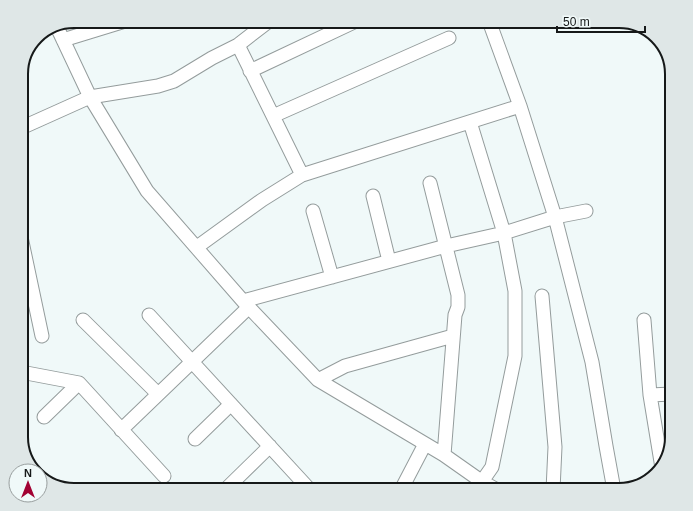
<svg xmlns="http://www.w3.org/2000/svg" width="693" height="511" font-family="Arial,sans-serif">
  <rect width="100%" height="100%" fill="#f0f9f9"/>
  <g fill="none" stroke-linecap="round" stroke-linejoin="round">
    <defs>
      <path id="minor" d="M489,21l31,85 35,111 37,145 14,84 8,44
        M57,27l33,70 57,94 96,110 75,79 126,75 37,26 16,9
        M63,40l62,-19
        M238,45l64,130
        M250,71l106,-50
        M273,116l176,-78
        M470,122l34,111 11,58v65l-23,111 -16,23
        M21,128l69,-31 68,-11 16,-5 38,-23 26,-13 31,-24
        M430,183l28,112v12l-3,8 -11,140
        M373,196l16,65
        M313,211l19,66
        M21,237l21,99
        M197,247l65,-47 40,-25 218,-69
        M542,296l13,151 -2,43
        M243,301l203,-55 58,-13 51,-16 31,-6
        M149,315l161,175
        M83,320l75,74
        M644,320l6,75
        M21,372l58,11 85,93
        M318,380l27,-14 108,-30
        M44,417l35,-34
        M121,430l128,-123
        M195,439l36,-35
        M662,468l-12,-73 22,-1
        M225,490l45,-44
        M401,490l24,-46"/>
    </defs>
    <use href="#minor" stroke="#949c9c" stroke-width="15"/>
    <use href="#minor" stroke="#fff" stroke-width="13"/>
  </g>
  <path d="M0 0H693V511H0ZM74 28H619A46 46 0 0 1 665 74V437A46 46 0 0 1 619 483H74A46 46 0 0 1 28 437V74A46 46 0 0 1 74 28Z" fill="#dfe7e7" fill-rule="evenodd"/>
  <path fill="none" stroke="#161919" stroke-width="2" d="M74 28H619A46 46 0 0 1 665 74V437A46 46 0 0 1 619 483H74A46 46 0 0 1 28 437V74A46 46 0 0 1 74 28Z"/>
  <g transform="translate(28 483)"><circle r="19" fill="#f0f9f9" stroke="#999f9f"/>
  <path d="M0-3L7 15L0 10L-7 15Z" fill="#a20233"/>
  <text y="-6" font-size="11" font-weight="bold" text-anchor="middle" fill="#161919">N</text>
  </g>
  <path d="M557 26v6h88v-6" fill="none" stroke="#161919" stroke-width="2"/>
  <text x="563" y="26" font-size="12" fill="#161919" stroke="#f0f9f9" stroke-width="3" paint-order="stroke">50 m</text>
</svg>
